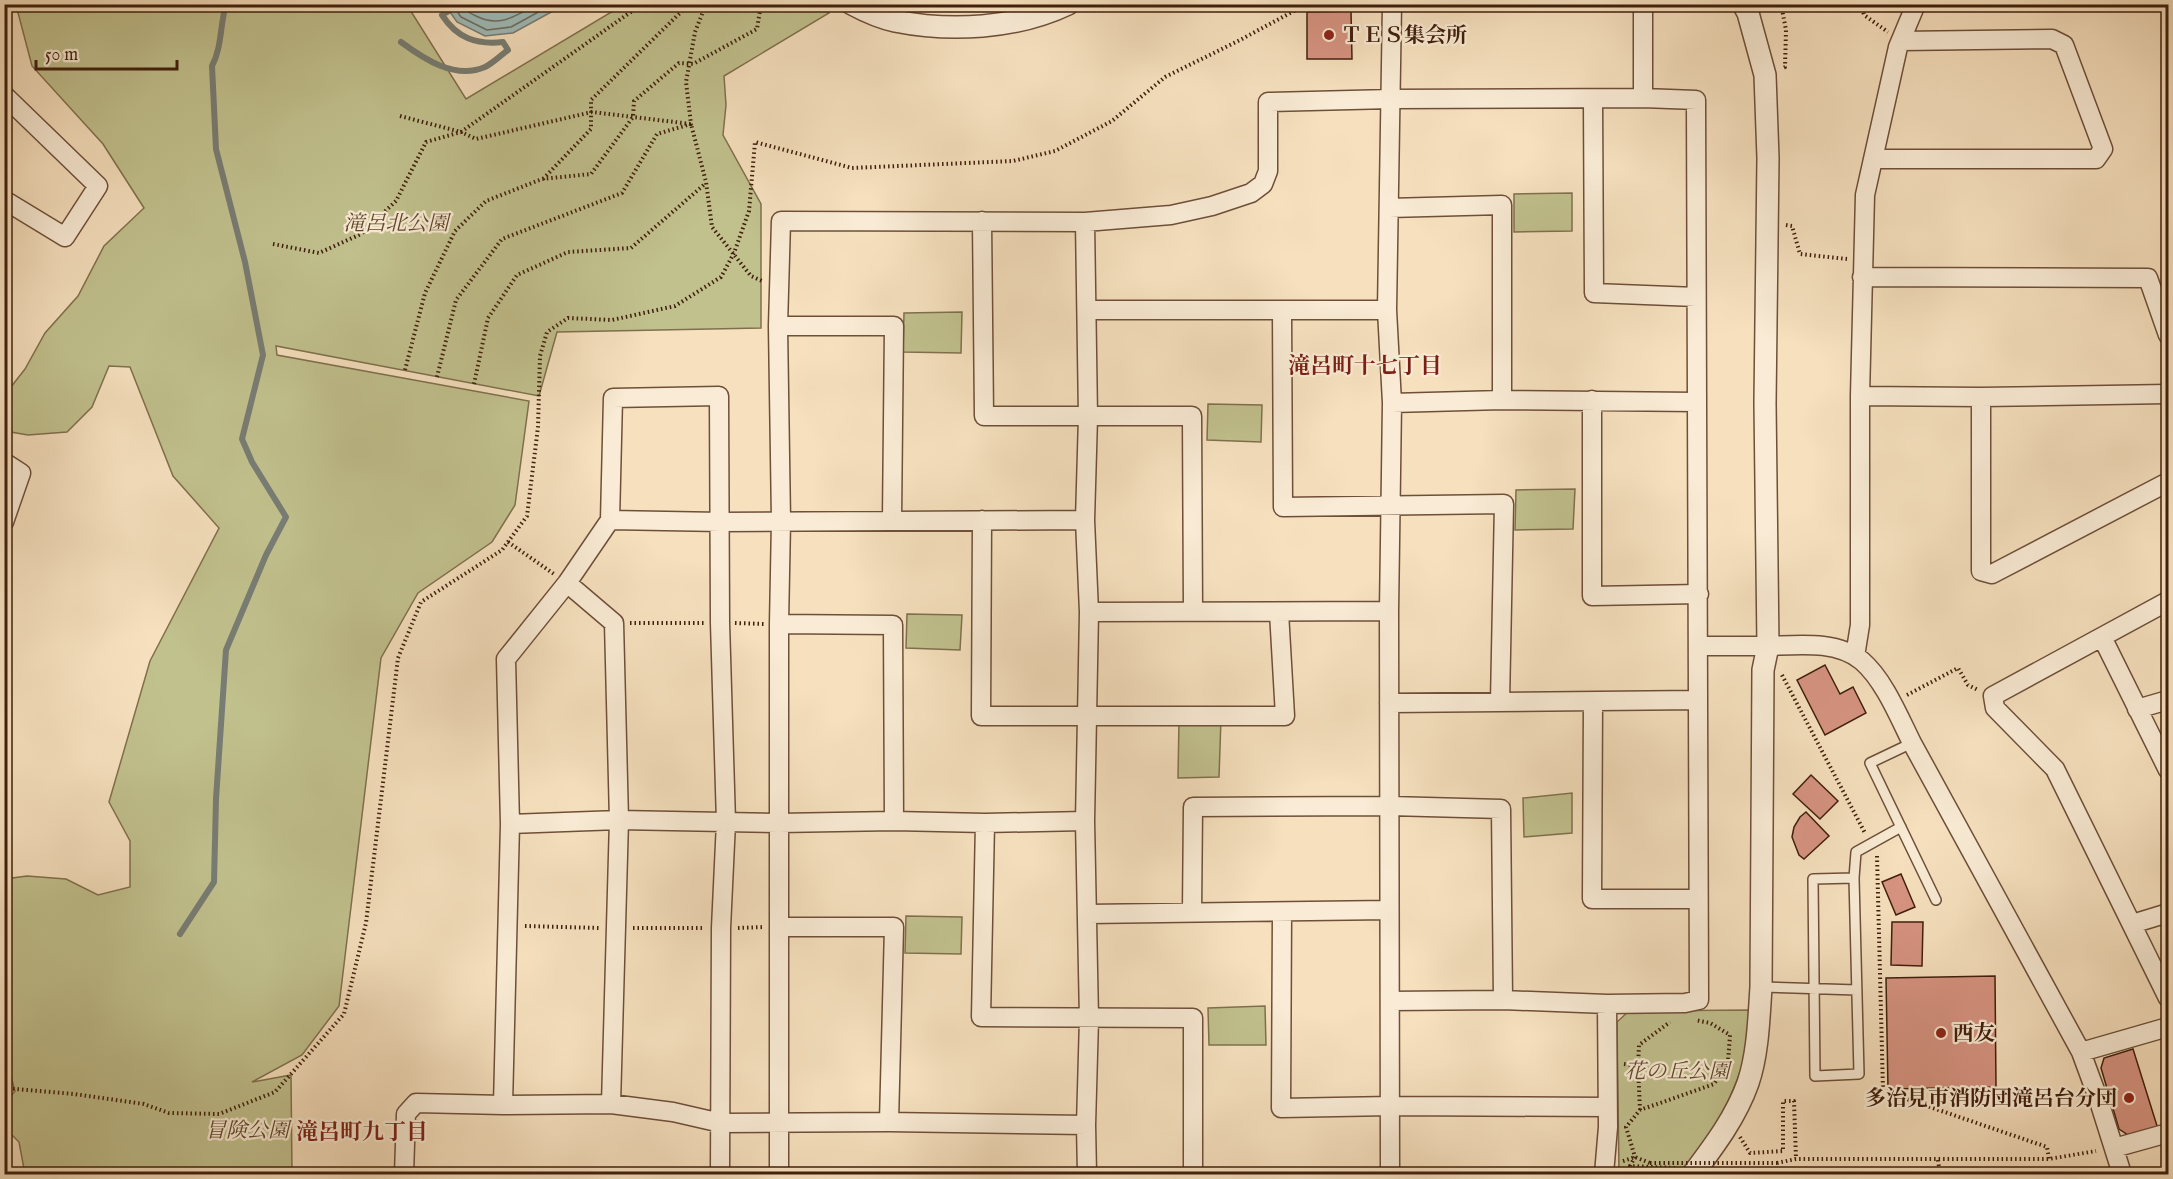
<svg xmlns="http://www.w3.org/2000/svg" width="2173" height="1179" font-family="'IM FELL English','Noto Serif JP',serif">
  <rect width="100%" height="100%" fill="#f6e0be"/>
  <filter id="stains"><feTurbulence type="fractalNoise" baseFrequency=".00333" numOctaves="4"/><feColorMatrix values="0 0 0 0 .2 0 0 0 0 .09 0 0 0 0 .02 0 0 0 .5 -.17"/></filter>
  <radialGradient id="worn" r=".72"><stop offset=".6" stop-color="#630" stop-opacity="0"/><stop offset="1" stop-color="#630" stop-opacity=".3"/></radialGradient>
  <path fill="#c1c18e" stroke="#80704d" stroke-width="1.5" d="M816,4l13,9 -105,63 2,29 -3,30 38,69v124l-204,4 -18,64 -263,-50 1,9 252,46 -14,104 -23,37 -74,51 -37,65 -42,348 -37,49 -50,27 39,-7 1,99h-206l-6,-4 -28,4h-27l-6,-32 -14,-14v-25l10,-12 -8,-29h-2v-183l22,-3 39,3 32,16 32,-8v-46l-21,-39 41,-141 69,-133 -46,-52 -43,-109 -21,-1 -17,41 -25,25 -39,3 -23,-4v-40l2,1 18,-23 20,-36 33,-37 26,-50 40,-38 -41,-64 -71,-78 -16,-61h391l59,94 157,-94z
    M1572,193v38l-58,1v-38z
    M962,312l-1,41 -58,-1 1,-39z
    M1208,404l54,1 -1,37 -54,-2z
    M1575,489l-2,40 -58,1 1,-40z
    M907,614l55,1 -2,35 -54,-2z
    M1221,719l-2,58 -41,1 1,-58z
    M1572,793v40l-48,4 -1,-39z
    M906,916l56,1 -1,37 -56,-1z
    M1265,1006l1,39h-57l-1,-37z
    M1750,1010c-1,13 -1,26 -3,37 -10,48 -37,89 -66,127h-62l-2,-152 12,-11z"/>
  <path fill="#9ebbb9" stroke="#787d74" stroke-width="1.5" d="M445,5h119l-51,28 -28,3 -28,-14z"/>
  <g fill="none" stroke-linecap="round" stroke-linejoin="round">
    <path stroke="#6f6d62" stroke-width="1.5" d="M452,4l9,13 26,13 24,-3 42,-23
      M461,4c5,7 8,9 15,12 24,12 39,0 61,-12"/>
    <path stroke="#787d74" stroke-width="6" d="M401,42c23,17 54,38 84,25 8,-4 16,-12 23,-17l-5,-8c-27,3 -46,-4 -61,-27l7,-4
      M180,934l34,-52 2,-83 10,-149 40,-95 20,-38 -34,-55 -10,-23 21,-84 -18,-93 -29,-113 -4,-83c10,-19 8,-41 14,-62"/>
  </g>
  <path fill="#d79482" stroke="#401f0c" stroke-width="1.5" d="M1351,11l1,48h-45v-47z
    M1825,665l15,29 13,-7 13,26 -41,22 -28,-55z
    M1811,775l27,26 -18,18 -27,-25z
    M1806,812l23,24 -25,23 -5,-4 -7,-18 2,-10 6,-10z
    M1901,874l14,33 -19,8 -14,-33z
    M1892,922h31l-1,44 -31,-1z
    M1995,976l1,111 -108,2 -2,-111z
    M2133,1049l25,80 -27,8 -12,-8 -18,-61 3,-10z"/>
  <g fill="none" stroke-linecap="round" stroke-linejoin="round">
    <defs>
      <path id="service" d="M1912,743l-42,20 66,137
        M1854,878l5,196 -44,2 -2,-197 41,-1 2,-26 45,-25
        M1761,987l96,3"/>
      <path id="minor" d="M1643,4v94
        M4,95l94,91 -33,51 -61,-37
        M1593,99l1,194 102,4
        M1874,159h222l7,-10 -39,-104 -12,-6 -151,2
        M1389,208l113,-3v195
        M982,221l2,195h208l1,195
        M1085,222l3,195 -3,103 4,92 -4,209 4,198 -3,106 1,49
        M1862,277l286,1 20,57
        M1087,310h300
        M1282,311l1,196 221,-3 -4,198
        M778,326h116l-2,194
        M1860,396l121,1 187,-3
        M1981,397v174l11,3 176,-92
        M1592,400v196l107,-2
        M1392,403l110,-3 194,2
        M4,462l17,11 -17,49
        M610,520l111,2 364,-2
        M982,520l-1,196h304l-6,-104
        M567,583l47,40 5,197 -8,284
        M2168,601l-175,95 2,12 60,61 113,229
        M1089,612l300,-1
        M779,624l114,1 1,196
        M2102,637l66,133
        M1699,646c23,0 46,0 69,0 30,-1 69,-6 94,15 22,19 37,56 50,82l169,309 17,46 24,76
        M1855,656l5,-31v-229l5,-201 33,-148 18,-43
        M1593,702l-1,197h105
        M1389,703l308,-3
        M2137,709l31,-9
        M985,823l-4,194 212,1v156
        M510,824l109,-4 160,3 115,-2 91,2 100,-2
        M1192,912l1,-105 197,-1 111,3 2,191
        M1282,913l-1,195 110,-2 216,1
        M1088,914l301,-4
        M2132,924l36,-11
        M779,927h115l-5,195
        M2081,1052l87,-25
        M503,1105l7,-281 -4,-165 61,-76 43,-63 3,-122 106,-2 1,227 6,199 -5,106 -1,246
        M2114,1148l54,-15
        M404,1174l2,-60 10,-11 87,2 108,-1 62,8 48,11 168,-1 197,3
        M779,1174v-550l2,-103 -3,-195 3,-105 304,1 86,-7 41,-9 39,-13 12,-9 5,-13v-69l123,-3 252,-1 53,2 3,900 -14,3 -78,1 -104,-4 -113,1
        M1390,1174l-1,-563 3,-208 -5,-93 5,-306
        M1604,1174l4,-47 -1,-123"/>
      <path id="tertiary" d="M852,4c13,7 29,14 43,17 55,11 121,8 173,-17
        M1693,1174c21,-28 43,-57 55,-91 10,-29 11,-66 13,-96l2,-317 5,-24 -3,-243 3,-245 -3,-83 -17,-62 -5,-9"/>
    </defs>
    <use href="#service" stroke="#6e4f38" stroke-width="12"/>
    <use href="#minor" stroke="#6e4f38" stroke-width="21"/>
    <use href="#tertiary" stroke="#6e4f38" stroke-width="24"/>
    <path stroke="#401f0c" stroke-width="4" stroke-dasharray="1.5 3" stroke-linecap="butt" d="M1781,4l5,26 -1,37 -3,1
      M1861,4l3,11 24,17
      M400,116l61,16 181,-128
      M543,179l48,-50v-29l94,-92 16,-4
      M1786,225l6,1 8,28 47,5
      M273,244l46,9 42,-19 35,-33 30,-59 35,-10 15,7 116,-27 99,12 15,58 6,45 39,49 11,5
      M405,370l20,-77 30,-62 31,-30 56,-22 49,-5 42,-57 1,-16 45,-38 14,1 64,-35 4,-25
      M437,377l19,-77 46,-61 120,-46 35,-59 34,-10 -5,-42 9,-50 11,-28
      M474,384l14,-66 29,-43 51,-23 63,-4 75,-65
      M508,542l46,32
      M630,623h74
      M735,623l29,1
      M1782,675l83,158
      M1907,695l51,-27 10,17 10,5
      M1877,856l6,235 164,56 2,12
      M525,926l74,2
      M633,928h71
      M738,928l26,-1
      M1624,1064l14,2
      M4,1088l70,6 70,10 25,9 50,1 56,-22 69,-78 22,-91 32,-265 23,-56 81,-52 25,-34 11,-89 2,-71 7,-24 21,-14 44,2 63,-14 46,-29 13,-24 15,-42 6,-69 97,26 161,-7 42,-10 57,-30 53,-44 75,-37 67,-36
      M1640,1110l-2,-44 1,-21 31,-23
      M1740,1137l10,16 33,-2v-50h11l2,58
      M1938,1160l2,14
      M1623,1161l12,-4 15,6
      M1777,1163l19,-4h253l47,-8
      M1675,1168l-45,-2 5,-9 -9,-30 14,-17 74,-26 14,-22 2,-27 -20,-12 -15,-3"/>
    <use href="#service" stroke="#f9ebd5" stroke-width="9"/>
    <use href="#minor" stroke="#f9ebd5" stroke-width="18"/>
    <use href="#tertiary" stroke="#f9ebd5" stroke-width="21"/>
    <path stroke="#401f0c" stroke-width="4" stroke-dasharray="1.5 3" stroke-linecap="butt" d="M1650,1163h127"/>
  </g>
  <g fill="#8f2418" stroke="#f9ebd5" stroke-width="2">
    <circle cx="1329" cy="35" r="6"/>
    <circle cx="1941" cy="1033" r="6"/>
    <circle cx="2129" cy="1098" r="6"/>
  </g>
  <g text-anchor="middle" stroke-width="4.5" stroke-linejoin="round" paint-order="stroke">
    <g font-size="21" font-weight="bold" fill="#401f0c" stroke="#f9ebd5" text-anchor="start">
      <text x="1341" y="42">ＴＥＳ集会所</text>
      <text x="1953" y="1040">西友</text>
      <text x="2117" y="1105" text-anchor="end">多治見市消防団滝呂台分団</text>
    </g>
    <g font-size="21" font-style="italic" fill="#60482c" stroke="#f9ebd5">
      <text x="396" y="230">滝呂北公園</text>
      <text x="1677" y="1078">花の丘公園</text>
      <text x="247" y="1137">冒険公園</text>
    </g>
    <g font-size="22" font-weight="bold" fill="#7a1f14" stroke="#f9ebd5">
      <text x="1365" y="373">滝呂町十七丁目</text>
      <text x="362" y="1139">滝呂町九丁目</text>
    </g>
  </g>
  <rect width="2173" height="1179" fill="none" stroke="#f6e0be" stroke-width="24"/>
  <rect x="6" y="6" width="2161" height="1167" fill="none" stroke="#401f0c" stroke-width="3"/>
  <rect x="12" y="12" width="2149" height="1155" fill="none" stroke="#401f0c" stroke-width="1.5"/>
  <path d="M36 60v9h141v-9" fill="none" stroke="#401f0c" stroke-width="3"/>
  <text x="45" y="60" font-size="18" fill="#401f0c" stroke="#f9ebd5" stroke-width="4.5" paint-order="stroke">50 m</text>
  <rect width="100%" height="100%" filter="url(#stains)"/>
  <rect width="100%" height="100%" fill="url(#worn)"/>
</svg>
